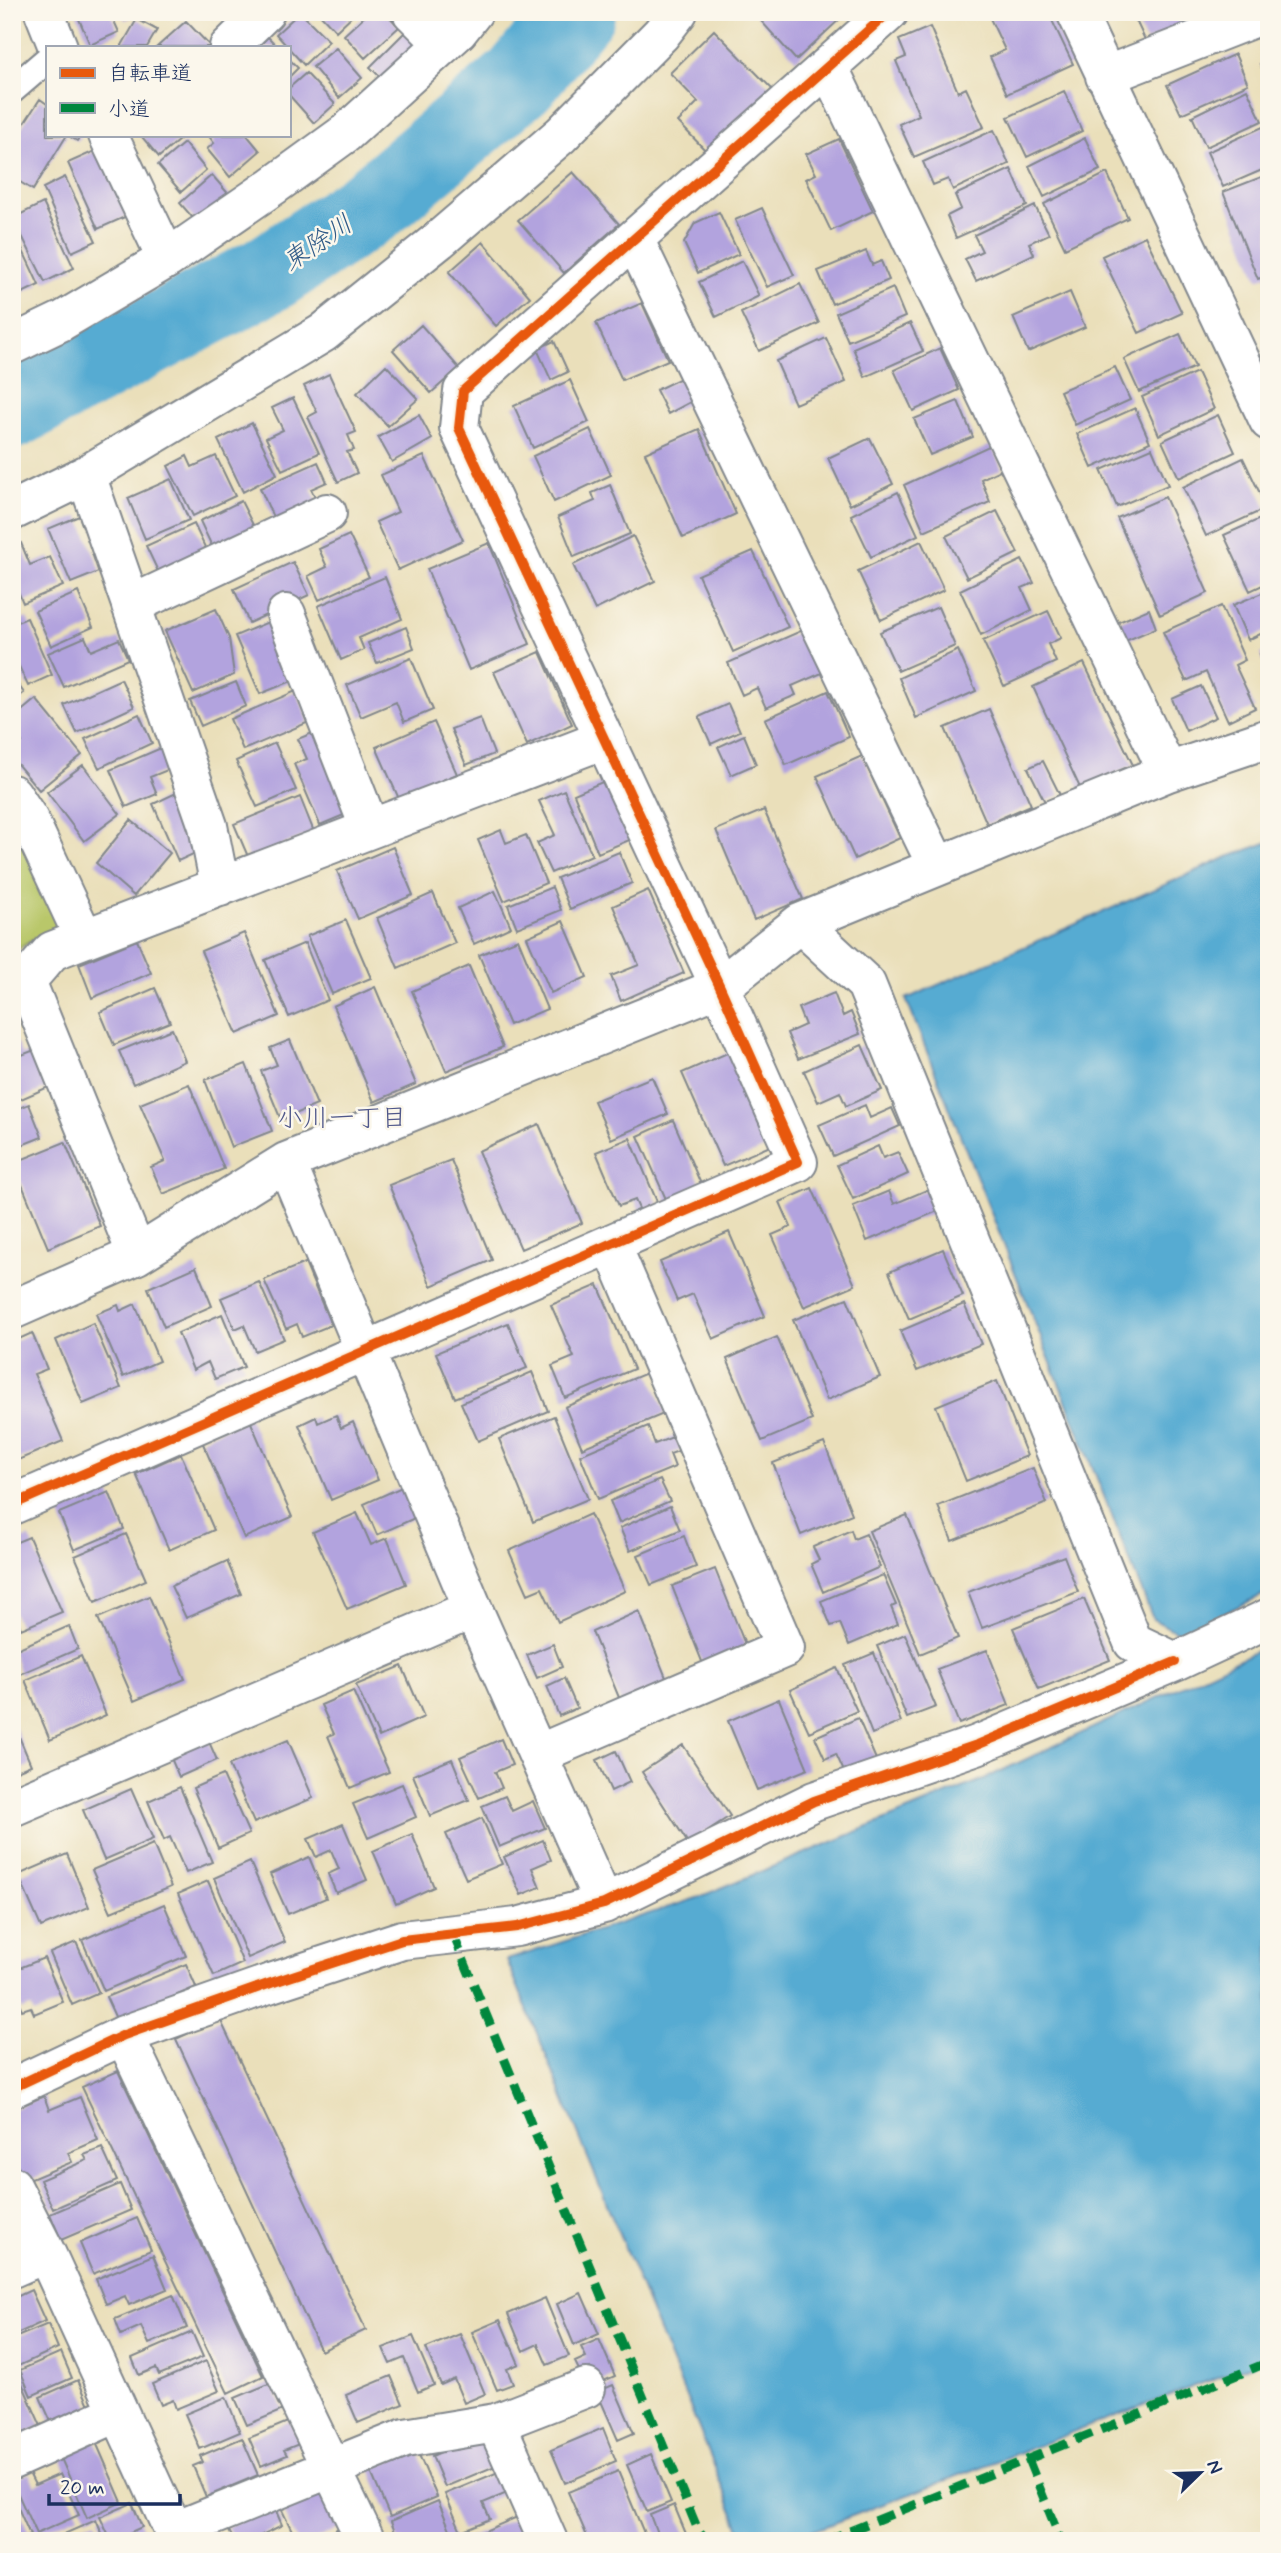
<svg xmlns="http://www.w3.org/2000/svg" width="1281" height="2553" font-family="Mynerve,'Klee One',sans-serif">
  <rect width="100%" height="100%" fill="#fbf7ec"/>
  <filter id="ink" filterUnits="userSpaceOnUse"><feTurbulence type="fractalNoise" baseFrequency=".0143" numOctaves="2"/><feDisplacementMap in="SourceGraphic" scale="14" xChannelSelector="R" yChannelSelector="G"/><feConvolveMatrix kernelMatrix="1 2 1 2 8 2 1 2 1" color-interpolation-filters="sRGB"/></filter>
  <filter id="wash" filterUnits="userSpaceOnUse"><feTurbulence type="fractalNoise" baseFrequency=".00686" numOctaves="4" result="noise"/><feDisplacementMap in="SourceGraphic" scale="28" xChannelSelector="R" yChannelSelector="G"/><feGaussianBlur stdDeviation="1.57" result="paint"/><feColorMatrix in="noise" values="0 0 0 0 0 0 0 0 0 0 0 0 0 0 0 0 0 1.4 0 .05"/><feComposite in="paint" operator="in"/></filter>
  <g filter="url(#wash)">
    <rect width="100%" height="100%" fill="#eadfba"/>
    <path fill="#b9c76a" stroke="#6a7b64" stroke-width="2" d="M12,820l49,105 -40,22 -9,8z"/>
    <path fill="#56abd2" stroke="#386d98" stroke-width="2" d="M1269,842v750l-89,42 -27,-15 -247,-620 322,-142z
      M1269,1645v706l-16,13 -467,177h-41l-238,-581 190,-62 285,-118z"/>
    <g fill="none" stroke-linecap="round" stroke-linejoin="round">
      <path stroke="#56abd2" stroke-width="79" d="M12,410l261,-139 99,-66 148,-125 56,-68"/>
    </g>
    <g id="blocks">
      <path fill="#b2a3de" d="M76,12h34l9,20 -29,13z
        M122,12h24l-21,8z
        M300,12l29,29 -25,24 -28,-31z
        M318,12h38l-20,19z
        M369,12h16l14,15 -34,31 -21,-23z
        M753,12h83l5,6 -45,42z
        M987,12h61l25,52 -66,30 -17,-37 15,-7z
        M1132,12h75l-61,30z
        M137,19l20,11 -10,17h-26z
        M186,21l25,26h-54z
        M930,27l28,65 8,-4 18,39 -70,30 -15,-33 20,-9 -23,-54 10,-4 -7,-17z
        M714,30l61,62 -65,63 -32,-33 20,-20 -28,-29z
        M405,32l15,15 -35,35 -15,-15z
        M268,37l10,10h-20z
        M12,48l9,19 -9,4z
        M336,48l26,30 -23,20 -26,-31z
        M1235,54l13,30 -67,30 -14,-29z
        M289,59l9,9 -9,9z
        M1269,60v24l-9,-20z
        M306,73l29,31 -21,19 -25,-28v-7z
        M1247,89l15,32 -56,26 -14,-31z
        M1064,91l18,40 -55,26 -19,-40z
        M40,99l7,5v31h34l-4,6 -10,-6 -34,55 -21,-13v-9l6,-9 -6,-3v-14z
        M1265,126l4,7v34l-46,20 -16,-35z
        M994,130l15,34 -56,26 -5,-11 -15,6 -10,-23z
        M145,135h40l-26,22 -17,-20z
        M208,135h39l13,16 -30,26 -23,-28 7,-6z
        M1085,138l15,32 -56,27 -15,-31z
        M839,139l34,72 -42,20 -25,-52 10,-5 -10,-20z
        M184,143l22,27 -25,22 -23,-27z
        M97,150l30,66 -29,13 -30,-66z
        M1011,169l16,37 -71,32 -9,-22 14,-7 -6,-14z
        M573,172l46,52 -55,49 -46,-53z
        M1107,173l21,45 -63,30 -21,-44z
        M1269,174v101l-11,4 -35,-87z
        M212,175l19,22 -32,28 -19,-22z
        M65,177l31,64 -24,11 -29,-64z
        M43,203l31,65 -29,14 -32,-64z
        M1035,206l14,28 -20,9 5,11 -58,27 -11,-22 17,-8 -8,-16z
        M762,208l32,67 -27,12 -32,-67z
        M719,212l20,42 -41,19 -14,-30 11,-20z
        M12,227l27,58 -27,13z
        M1145,236l37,77 -43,20 -37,-77z
        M483,242l47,55 -34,29 -47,-54z
        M866,251l6,14 9,-4 8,19 -57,24 -14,-33z
        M742,261l17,35 -43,21 -17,-35z
        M800,284l19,39 -60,28 -18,-38z
        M893,288l12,29 -57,24 -12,-28z
        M1070,292l15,35 -57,25 -15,-35z
        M642,303l26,57 -46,20 -26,-57z
        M910,323l13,28 -58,26 -12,-29z
        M421,325l38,43 -28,25 -38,-43z
        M1180,334l15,33 -56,25 -15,-33z
        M826,338l20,44 -51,22 -19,-43z
        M554,341l14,31 -17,8 -14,-31z
        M940,348l19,42 -46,21 -19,-41z
        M386,365l32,34 -30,27 -31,-33z
        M1115,367l15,33 -55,25 -15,-34z
        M1197,372l17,37 -55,26 -17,-38z
        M329,374l27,58 -8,3 6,15 -7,2 10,21 -19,9 -30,-65 9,-5 -13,-26z
        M687,375l11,23 -30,16 -12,-24z
        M570,380l19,42 -56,26 -19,-42z
        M293,398l26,55 -37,17 -16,-32 17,-8 -11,-22z
        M958,401l15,36 -43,18 -16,-36z
        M1135,408l15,34 -58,26 -15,-34z
        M419,415l13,24 -40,23 -14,-25z
        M1218,415l17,37 -56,26 -17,-37z
        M252,423l25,51 -34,18 -25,-52z
        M590,429l21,46 -57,27 -21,-46z
        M699,429l37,85 -53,24 -38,-85z
        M870,438l23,46 -43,21 -22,-47z
        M991,445l11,24 -21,10 9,23 -66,29 -20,-46z
        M1152,448l16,37 -51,22 -16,-37z
        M187,456l5,11 24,-11 19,40 -42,20 -25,-50z
        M424,456l39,84 -65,30 -22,-48 22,-10 -17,-37z
        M1243,458l24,50 -61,28 -23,-49z
        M318,462l9,20 -16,7 8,16 -43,19 -16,-36z
        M171,479l18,41 -44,19 -17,-41z
        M610,485l20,49 -56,23 -16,-40 37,-16 -3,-8z
        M898,492l20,43 -47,22 -20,-42z
        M1165,497l43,96 -48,22 -43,-97z
        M241,501l18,36 -42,20 -17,-36z
        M997,511l21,42 -51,25 -21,-42z
        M1269,515v67l-19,9 -26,-56z
        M79,516l22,55 -30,12 -23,-54z
        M194,524l17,36 -48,22 -17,-36z
        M349,535l20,42 -50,23 -11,-24 19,-9 -8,-18z
        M633,536l22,45 -60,29 -22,-45z
        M921,541l23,49 -63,30 -23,-49z
        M21,543l9,22 20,-8 13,29 -40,17 -11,-26v-31z
        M489,543l41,101 -61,26 -42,-101z
        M753,551l35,76 -55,25 -35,-77z
        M1022,560l12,23 -12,5 10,22 -51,25 -21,-45z
        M293,562l16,33 -60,28 -15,-34z
        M385,577l17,42 -43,19 5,12 -23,10 -23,-54z
        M1269,590v40l-21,10 -15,-35z
        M78,592l15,35 -42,19 -16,-35z
        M1221,606l24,54 -10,5 20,43 -27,13 -22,-49 -20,9 -23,-49z
        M938,607l17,39 -57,25 -18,-39z
        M216,609l13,29 5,37 -41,18 -28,-62z
        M1149,609l7,19 -33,14 -7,-19z
        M1048,611l13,27 -13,6 8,18 -52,24 -21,-45z
        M27,618l25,57 -24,11 -16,-35v-27z
        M273,620l24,59 -37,15 -25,-58z
        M406,627l8,21 -37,15 -9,-20z
        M803,630l19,43 -30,13 4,9 -30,13 -9,-20 -15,7 -14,-32z
        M85,637l6,14 28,-12 9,20 -64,28 -16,-34z
        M958,650l18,41 -60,27 -17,-40z
        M1269,651v24l-9,-21z
        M540,652l32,72 -45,21 -33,-73z
        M411,658l22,52 -29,12 -8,-20 -35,15 -14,-32z
        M1084,663l49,102 -52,25 -48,-103z
        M12,676l12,17 -12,8z
        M121,679l13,28 -57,26 -13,-28z
        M236,682l10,24 -45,20 -11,-25z
        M1201,686l15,31 -30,14 -14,-32z
        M296,691l13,31 -66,28 -13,-31z
        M828,691l21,46 -63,28 -21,-46z
        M36,699l46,56 -43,35 -27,-32v-8l10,-8 -10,-13v-10z
        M728,704l12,27 -29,13 -12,-27z
        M989,709l42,96 -44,19 -42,-96z
        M139,714l13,29 -53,25 -14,-29z
        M480,718l14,36 -28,11 -15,-36z
        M434,722l23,52 -58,25 -23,-52z
        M317,731l34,81 -31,13 -26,-61 13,-5 -9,-20z
        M744,735l12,29 -25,11 -13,-28z
        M275,743l21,47 -39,17 -21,-46z
        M161,748l9,21 -20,8 7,17 -31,13 -16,-37z
        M862,756l38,82 -45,21 -38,-83z
        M1043,761l17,34 -15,7 -17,-34z
        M83,765l37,49 -36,27 -37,-49z
        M607,780l25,59 -34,14 -24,-59z
        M564,790l28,65 -41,18 -14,-30 18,-8 -16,-34z
        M176,793l26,57 -24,11 -25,-57z
        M300,797l14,35 -65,27 -15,-35z
        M764,810l39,89 -49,21 -38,-90z
        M131,820l39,33 -36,43 -38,-33z
        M501,830l5,13 20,-8 20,48 -42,18 -26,-61z
        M393,847l20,48 -55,24 -21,-48z
        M619,852l13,31 -62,26 -13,-31z
        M552,887l9,23 -44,18 -9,-23z
        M648,890l36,83 -63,28 -10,-25 28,-11 -26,-59z
        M495,891l16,36 -37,17 -16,-36z
        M433,893l22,50 -57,25 -21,-50z
        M346,920l25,58 -39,16 -25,-58z
        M563,921l24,56 -36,16 -24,-56z
        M244,933l35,83 -42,18 -36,-83z
        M518,939l29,70 -38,16 -30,-70z
        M137,940l14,33 -59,25 -13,-34z
        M305,943l23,57 -39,17 -24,-57z
        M469,966l34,81 -57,24 -34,-80z
        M375,987l41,97 -42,18 -41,-96z
        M155,988l15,34 -56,23 -14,-33z
        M834,993l9,23 8,-4 9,22 -62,25 -11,-26 18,-8 -7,-17z
        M172,1029l13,32 -52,23 -14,-33z
        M14,1037l8,18 15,-6 16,36 -41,18v-65z
        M290,1040l27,65 -36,15 -20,-49 16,-6 -7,-17z
        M862,1045l20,45 -36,16 -6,-14 -22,10 -14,-31z
        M734,1050l41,94 -52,22 -41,-93z
        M246,1064l26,67 -41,16 -26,-67z
        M652,1077l16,37 -57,25 -17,-38z
        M189,1084l35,85 -61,25 -12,-27 14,-6 -25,-57z
        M29,1104l13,33 -30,12v-38z
        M865,1105l5,13 22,-10 8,18 -67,30 -14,-31z
        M673,1120l31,71 -35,15 -31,-70z
        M539,1124l43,99 -61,26 -43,-98z
        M630,1138l28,66 -18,7 -5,-11 -16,6 -23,-54z
        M65,1142l35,84 -52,22 -35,-85z
        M878,1146l5,12 15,-6 10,22 -55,25 -16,-34z
        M451,1160l41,100 -61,26 -42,-101z
        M812,1188l43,97 -51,22 -32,-72 19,-8 -11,-25z
        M929,1189l9,22 -71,30 -14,-35 36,-15 5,13z
        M729,1232l36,84 -52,23 -20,-45 -16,7 -17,-39z
        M943,1249l20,47 -54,23 -20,-47z
        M305,1263l26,62 -29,12 -5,-13 -11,5 -22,-49z
        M196,1267l16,39 -48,21 -16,-39z
        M259,1282l25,57 -29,12 -11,-26 -9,4 -14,-31z
        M598,1285l36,84 -69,29 -13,-32 22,-9 -23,-52z
        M847,1298l33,79 -53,23 -34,-80z
        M135,1304l24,57 -36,16 -27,-63 22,-9 2,6z
        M964,1304l17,40 -64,27 -17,-40z
        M222,1314l22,53 -29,12 -7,-17 -15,8 -15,-37z
        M93,1323l28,65 -38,16 -27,-64z
        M508,1323l19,45 -72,30 -19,-45z
        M32,1333l15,36 -13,5 29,67 -45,19 -6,-13v-105z
        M777,1337l35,83 -50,21 -35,-82z
        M532,1372l16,39 -70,30 -17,-38z
        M649,1372l17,41 -84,35 -17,-41z
        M997,1381l30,75 -61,25 -30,-75z
        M336,1415l5,13 12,-6 25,58 -47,20 -32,-75 17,-8 2,6z
        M554,1416l34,83 -55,23 -34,-83z
        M249,1418l43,99 -48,21 -43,-99z
        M648,1426l7,18 20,-8 6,14 -11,4 5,13 -77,32 -18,-44z
        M824,1443l28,71 -51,21 -28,-72z
        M181,1454l33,76 -45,20 -33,-76z
        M1033,1468l14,35 -95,38 -14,-35z
        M660,1480l10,21 -51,22 -9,-22z
        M404,1486l13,31 -40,18 -13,-31z
        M109,1492l15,37 -50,21 -15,-37z
        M670,1506l10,24 -50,21 -10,-23z
        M357,1513l14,32 16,-7 19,46 -59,25 -34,-77z
        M590,1514l35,77 -67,31 -16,-34 -14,6 -19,-43z
        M907,1515l51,123 -38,16 -51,-123z
        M851,1530l3,9 12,-5 14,33 -57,25 -12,-28 8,-4 -6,-13z
        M126,1534l20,46 -51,22 -20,-46z
        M684,1536l12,31 -45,18 -13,-30z
        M29,1537l33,75 -41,17 -9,-20v-65z
        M1064,1556l14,36 -96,36 -14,-36z
        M227,1561l14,33 -55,24 -15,-32z
        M715,1569l31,78 -43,17 -31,-78z
        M883,1575l13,30 -5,2 7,17 -49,21 -9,-22 -9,3 -10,-25z
        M149,1596l36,83 -51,22 -36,-83z
        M1084,1599l26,61 -71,29 -26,-61z
        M639,1611l30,74 -47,20 -30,-73z
        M69,1626l9,23 -58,25 -8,-23z
        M905,1634l31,73 -29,11 -30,-72z
        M553,1644l9,23 -25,11 -10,-23z
        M987,1650l22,55 -50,19 -22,-55z
        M874,1653l27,69 -29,12 -27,-69z
        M81,1656l25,59 -56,25 -25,-60z
        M402,1666l22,51 -45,20 -23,-52z
        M837,1668l20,43 -48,21 -19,-42z
        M564,1678l13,30 -18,8 -12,-30z
        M353,1691l36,81 -39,16 -22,-52 6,-2 -13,-29z
        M779,1699l29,70 -51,21 -29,-69z
        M858,1718l20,46 -31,14 -11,-24 -11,5 -10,-22z
        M12,1720l19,45 -19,8z
        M206,1735l11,25 -38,17 -11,-26z
        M501,1739l11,26 -17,7 7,16 -23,10 -19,-41z
        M288,1740l25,58 -59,25 -25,-58z
        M683,1745l47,71 -42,27 -46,-71z
        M616,1751l14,31 -19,9 -14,-31z
        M452,1759l17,41 -39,16 -17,-41z
        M223,1775l26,59 -31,14 -25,-60z
        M402,1784l14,33 -48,21 -15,-34z
        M180,1787l32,75 -26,11 -16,-36 -6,3 -16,-39z
        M131,1789l22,50 -49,21 -21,-50z
        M505,1796l7,15 21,-10 12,27 -46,19 -17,-41z
        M482,1818l20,46 -36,15 -20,-45z
        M343,1824l24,56 -31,13 -8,-19 11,-5 -8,-19 -15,7 -8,-18z
        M412,1834l22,53 -38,17 -23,-53z
        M543,1840l8,20 -19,8 8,19 -19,8 -17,-38z
        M153,1844l18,43 -60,25 -19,-42z
        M67,1854l22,53 -48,20 -23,-52z
        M309,1857l17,41 -38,16 -18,-40z
        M250,1862l35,80 -37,16 -34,-80z
        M208,1881l35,82 -29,13 -36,-82z
        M164,1904l22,52 -82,35 -22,-51z
        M76,1942l23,51 -27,12 -22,-52z
        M44,1958l19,44 -29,12 -3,-7 -9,3 -10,-23v-16z
        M186,1964l10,23 -79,34 -11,-24z
        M220,2019l146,311 -45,21 -145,-312z
        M118,2071l145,305 -35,17 -146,-306z
        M44,2096l5,14 31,-13 18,43 -30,13 4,9 -50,21 -10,-23v-50z
        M102,2148l15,33 -64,28 -13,-29 47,-20 -3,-5z
        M120,2184l11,26 -70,30 -11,-26z
        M137,2218l14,32 -58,24 -13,-31z
        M153,2255l14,34 -38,16 -4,-9 -19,8 -10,-25z
        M31,2290l14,31 -33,15v-37z
        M581,2293l18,41 -25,11 -17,-41z
        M173,2295l14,33 -38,16 -8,-18 -20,9 -6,-16z
        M545,2298l24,58 -22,9 -9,-21 -15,7 -15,-37z
        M500,2320l19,44 -12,5 6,15 -16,6 -25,-58z
        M48,2324l10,24 -42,19 -4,-8v-20z
        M192,2332l11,25 -44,18 -3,-7 -17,7 -7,-17z
        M460,2334l25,60 -21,9 -10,-24 -13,6 -15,-37z
        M413,2336l21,49 -16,7 -14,-34 -14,6 -7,-16z
        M599,2339l16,37 -18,8 -7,-16 -10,4 -5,-10 11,-5 -5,-10z
        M61,2352l11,26 -41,18 -11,-26z
        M206,2361l13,30 -43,18 -3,-9 -12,5 -9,-21z
        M17,2372l24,54 -17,8 -12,-26v-34z
        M391,2376l12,28 -45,19 -12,-28z
        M78,2380l12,27 -38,17 -12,-27z
        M271,2383l12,27 -36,15 -12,-27z
        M613,2385l21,48 -16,7 -21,-48z
        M226,2397l14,35 -40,17 -15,-35z
        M12,2413l9,20 -9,4z
        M290,2421l9,23 -15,6 3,5 -26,11 -12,-28z
        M603,2428l13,33 -51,22 -14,-33z
        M480,2435l4,10 7,-3 9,22 -55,23 -13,-31z
        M242,2438l16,37 -52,22 -13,-31 10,-4 -3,-6z
        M95,2440l27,62 -35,16 -27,-62z
        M417,2450l20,47 -47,20 -20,-47z
        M651,2454l20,48 -24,10 -20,-47z
        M503,2470l9,21 -29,12 7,16 -29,12 -16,-37z
        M618,2471l26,62 -19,8h-36l-21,-49z
        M29,2473l6,12 25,-11 19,41 -43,19 -24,-53z
        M321,2481l22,45 -30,15h-16l-19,-39z
        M12,2494l18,41 -13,6h-5z
        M438,2501l17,40h-56l-8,-20z
        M132,2503l10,24 -31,14 -11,-24z
        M273,2504l9,21 -32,16h-16l-7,-14z
        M674,2505l15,36h-29l-10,-26z
        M522,2515l11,26h-67v-2z
        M96,2520l9,21h-38l-3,-7z"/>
    </g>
  </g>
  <g filter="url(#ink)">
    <use href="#blocks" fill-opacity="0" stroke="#82878c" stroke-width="2"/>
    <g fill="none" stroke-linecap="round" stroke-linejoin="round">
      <defs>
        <path id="lane" d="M12,90l35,-30"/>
        <path id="street" d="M44,12l14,35
          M412,12l32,32
          M1076,12l193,409
          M229,47l36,-35
          M828,66l340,706
          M1105,76l164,-64
          M108,135l59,124
          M634,239l303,627
          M12,345l50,-24 105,-62 106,-73 73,-53 112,-102 15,-19
          M86,475l122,351 12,61
          M12,511l74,-36 237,-142 116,-93 122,-105 100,-101 17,-22
          M131,605l196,-92
          M286,614l84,215
          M12,794l17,26 55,118
          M800,923l66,61 267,658 42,20 94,-44
          M26,981l111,274
          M12,987l14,-6 26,-30 553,-212
          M286,1162l187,447 131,295
          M12,1310l125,-55 149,-93 434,-175 80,-64 368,-151 101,-34
          M12,1505l786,-343 -78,-175 -261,-559 4,-37 426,-379
          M538,1754l247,-106 -174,-404
          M12,1807l461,-198
          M124,2035l242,506
          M12,2088l112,-53 147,-52 131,-43 115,-13 87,-23 210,-103 163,-56 198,-83
          M12,2186l34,67 132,288
          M12,2268l34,-15
          M496,2423l52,118
          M12,2460l107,-48
          M173,2532l232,-94 91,-15 90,-35"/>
      </defs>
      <use href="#lane" stroke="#82878c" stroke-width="30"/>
      <use href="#street" stroke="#82878c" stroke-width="42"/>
      <use href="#lane" stroke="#fff" stroke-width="26"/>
      <use href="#street" stroke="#fff" stroke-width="38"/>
      <path stroke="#00873e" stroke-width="9" stroke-dasharray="18 9" stroke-linecap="butt" d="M453,1934l245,596 8,11
        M1028,2459l33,82
        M825,2541l444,-179"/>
      <defs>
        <path id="cycleway" d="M12,1505l786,-343 -78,-175 -261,-559 4,-37 426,-379
          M12,2088l112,-53 147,-52 131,-43 115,-13 87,-23 210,-103 163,-56 198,-83"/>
      </defs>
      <use href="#cycleway" stroke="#fbf7ec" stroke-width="15"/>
      <use href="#cycleway" stroke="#e8590c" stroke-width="10"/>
    </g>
  </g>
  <g text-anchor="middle" stroke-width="5" stroke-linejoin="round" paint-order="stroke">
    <g font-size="26" font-style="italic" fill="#305a87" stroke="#fbf7ec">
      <text transform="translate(317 242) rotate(-34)" y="9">東除川</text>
    </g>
    <g font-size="26" fill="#50588b" stroke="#fbf7ec">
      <text x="342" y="1126">小川一丁目</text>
    </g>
  </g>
  <rect width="1281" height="2553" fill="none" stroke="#fbf7ec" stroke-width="42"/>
  <rect x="46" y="46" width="245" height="91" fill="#fbf7ec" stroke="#a1a7b3" stroke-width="2"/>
  <rect x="60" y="68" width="35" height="10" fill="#e8590c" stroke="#a1a7b3" stroke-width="2"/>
  <text x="108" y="80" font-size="21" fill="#1b2f5e">自転車道</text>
  <rect x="60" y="103" width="35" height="10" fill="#00873e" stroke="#a1a7b3" stroke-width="2"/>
  <text x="108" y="116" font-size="21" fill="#1b2f5e">小道</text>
  <g transform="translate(1200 2473) rotate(67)" stroke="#fbf7ec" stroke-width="5" paint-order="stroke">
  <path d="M0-5L12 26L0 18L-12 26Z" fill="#1b2f5e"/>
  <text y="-10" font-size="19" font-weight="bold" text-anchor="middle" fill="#1b2f5e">N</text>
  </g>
  <path d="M49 2494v10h131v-10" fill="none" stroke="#1b2f5e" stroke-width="3.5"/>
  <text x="60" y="2494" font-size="21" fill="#1b2f5e" stroke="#fbf7ec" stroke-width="5" paint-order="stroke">20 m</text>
</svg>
